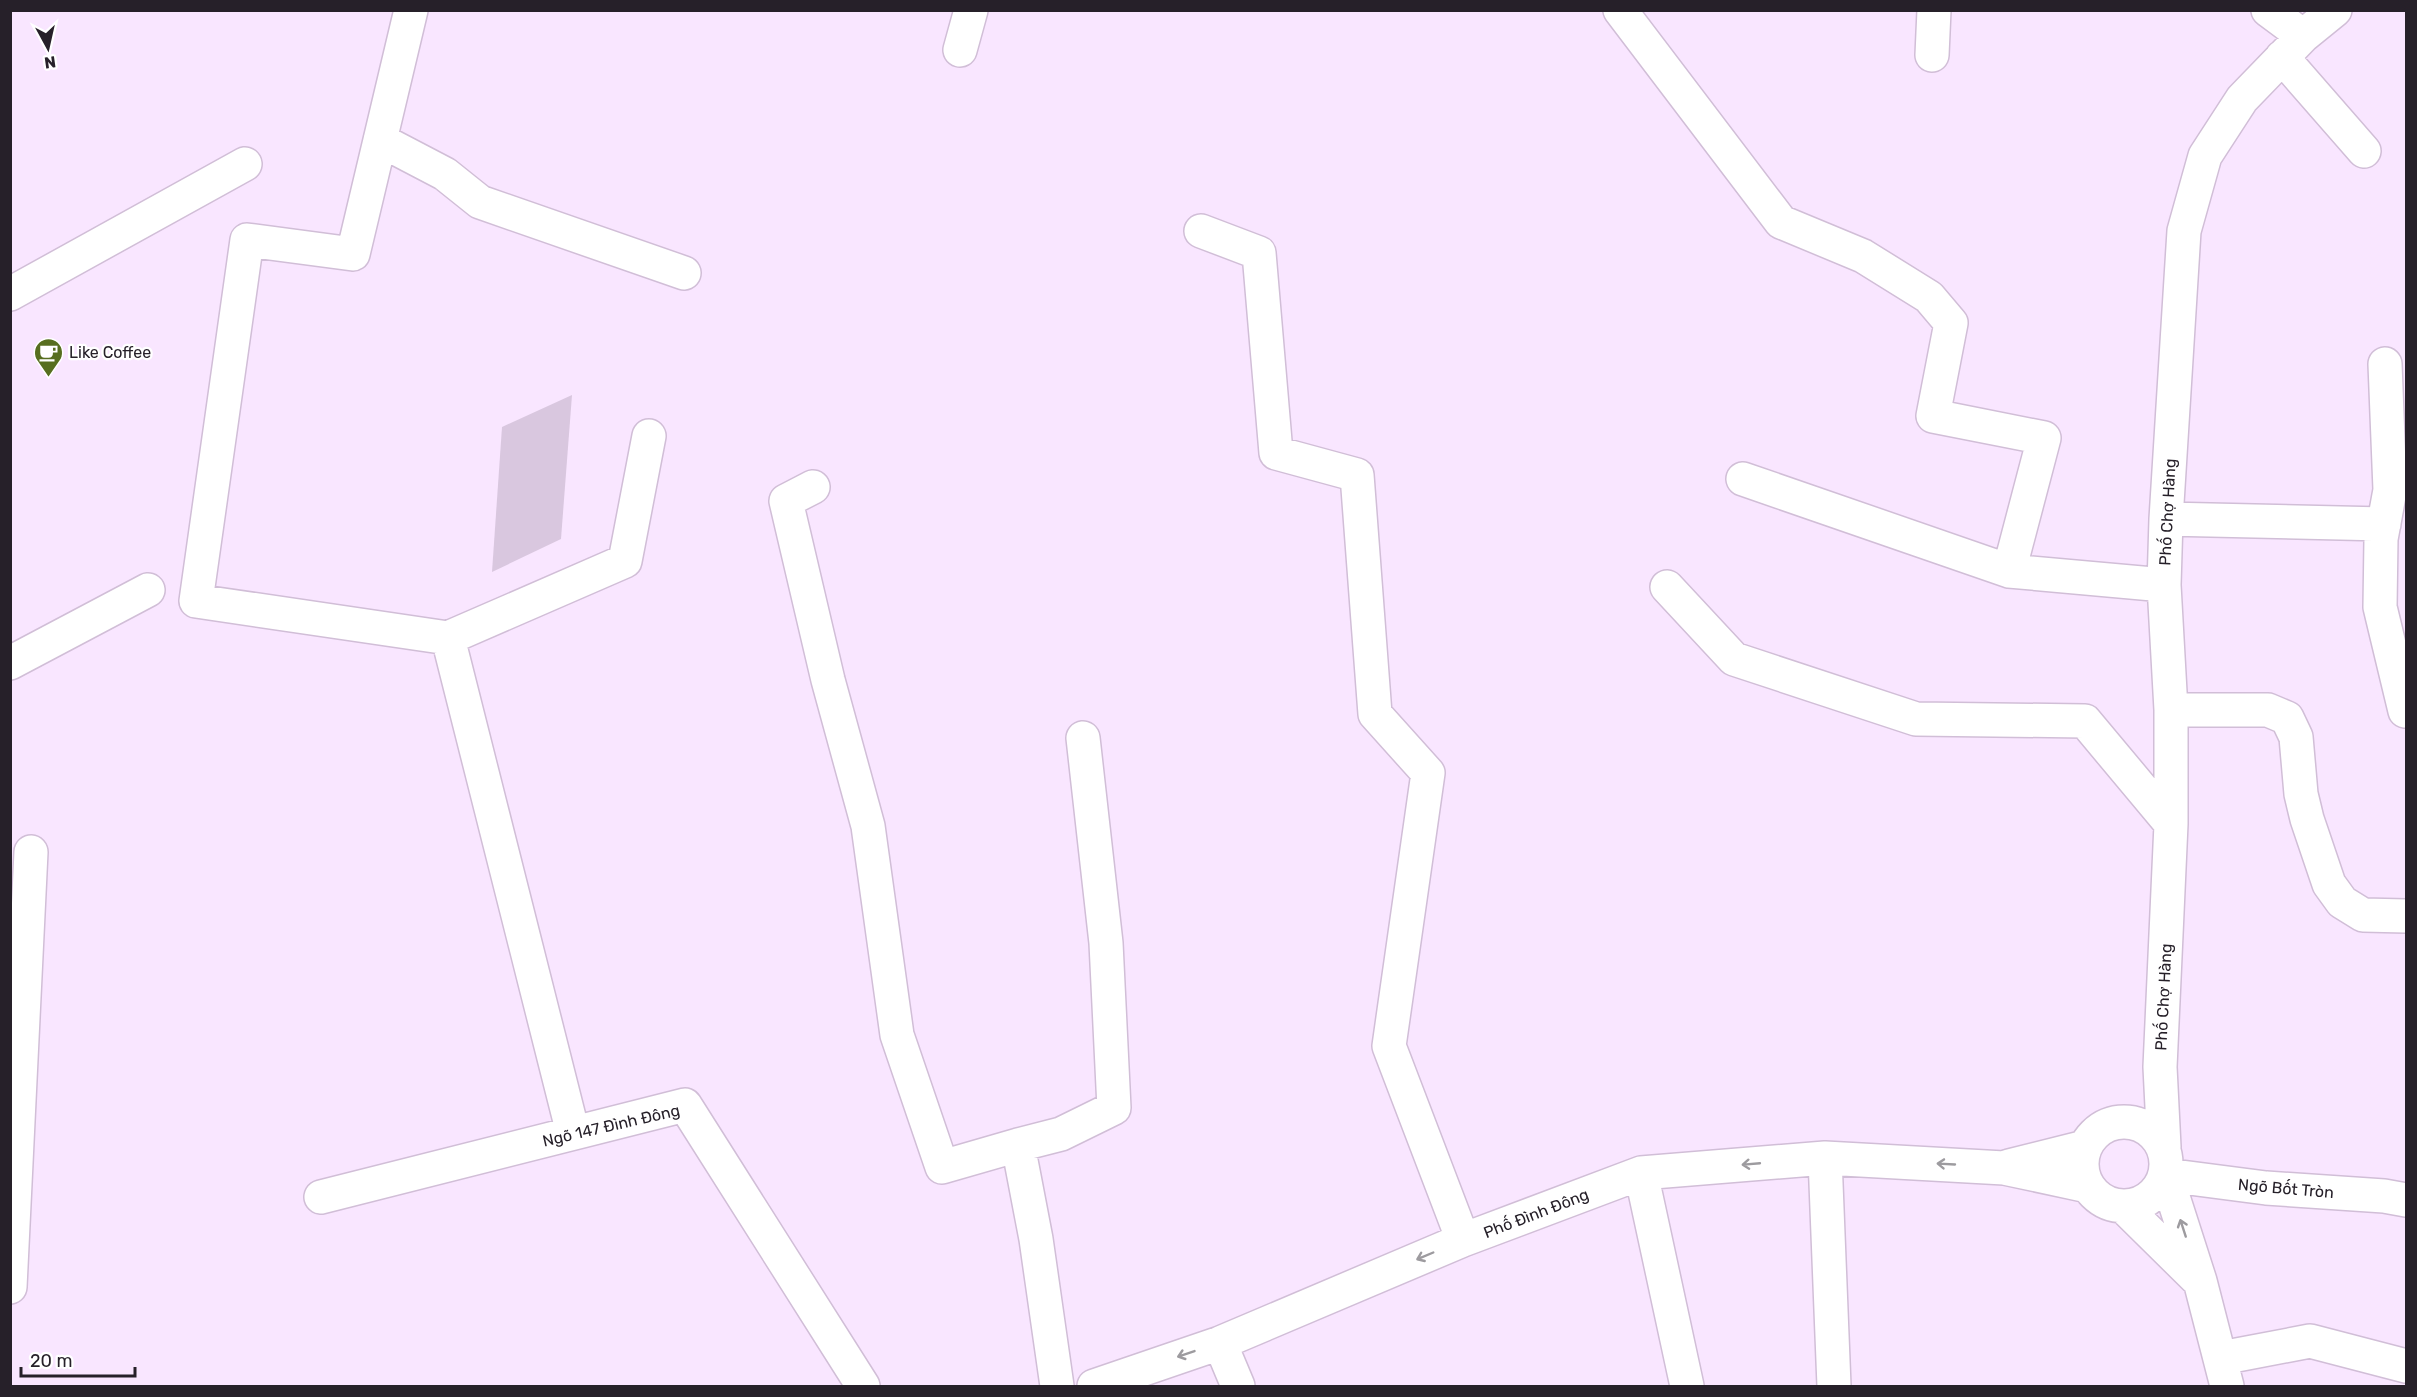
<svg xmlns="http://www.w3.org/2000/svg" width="2417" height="1397" font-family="Rubik,sans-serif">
  <rect width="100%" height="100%" fill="#f9e6ff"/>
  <path fill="#d9c7df" d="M572,395l-11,144 -69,33 10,-145z"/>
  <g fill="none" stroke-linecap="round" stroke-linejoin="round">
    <defs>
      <path id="minor" d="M411,10l-58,244 -106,-14 -51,361 252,37 177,-77 24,-125
        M1620,10l161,212 82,34 66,41 22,26 -18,93 111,22 -35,133 -266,-92
        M2268,10l35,26
        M960,50l11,-40
        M1932,55l2,-45
        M2282,57l82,94
        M380,140l65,34 35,28 204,71
        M1201,231l58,22 17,200 81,22 18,239 53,59 -39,273 74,194
        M10,294l235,-130
        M2385,364l5,126 -9,49 -1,68 25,104
        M813,487l-27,14 42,179 40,146 29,209 45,132 76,-22
        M2166,519l218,5
        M2009,571l155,14
        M1667,587l67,72 182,60 169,2 86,103
        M448,638l125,495
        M10,663l138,-73
        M2171,710h97l19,8 9,19 5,57 6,25 22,65 13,18 21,13 43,1
        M2082 1164a42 42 0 1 1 84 0a42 42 0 1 1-84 0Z
        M2164,1147l-4,-80 11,-243v-114l-7,-125 2,-66 18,-288 21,-75 37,-57 61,-63 32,-26
        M1825,1158l9,228
        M2009,1166l76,-19
        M1641,1173l46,213
        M321,1197l364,-92 178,281
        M2123,1206l73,72
        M10,1287l21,-435
        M1220,1343l18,43
        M2221,1358l89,-17 96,25
        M1057,1386l-21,-147 -18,-94 43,-11 53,-26 -8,-165 -23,-205
        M1094,1386l126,-43 243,-103 178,-67 184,-15 179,10 84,18
        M2227,1386l-27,-105 -34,-106 100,13 118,8 22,4"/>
    </defs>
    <use href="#minor" stroke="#d1bed7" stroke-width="36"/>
    <use href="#minor" stroke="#fff" stroke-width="33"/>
  </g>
  <defs><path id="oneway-shaft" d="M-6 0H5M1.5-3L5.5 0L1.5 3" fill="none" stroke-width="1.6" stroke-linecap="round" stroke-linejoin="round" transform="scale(1.5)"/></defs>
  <g stroke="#9d9b9f">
    <use href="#oneway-shaft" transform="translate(1751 1164) rotate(175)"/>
    <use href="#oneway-shaft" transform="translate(1946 1164) rotate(-177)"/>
    <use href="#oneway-shaft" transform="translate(2183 1228) rotate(-108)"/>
    <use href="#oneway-shaft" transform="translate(1425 1256) rotate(157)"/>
    <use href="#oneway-shaft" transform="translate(1186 1354) rotate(161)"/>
  </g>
  <defs>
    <symbol id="cafe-pin" viewBox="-11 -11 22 30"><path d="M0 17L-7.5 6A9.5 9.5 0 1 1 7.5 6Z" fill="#576e1f" stroke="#fff"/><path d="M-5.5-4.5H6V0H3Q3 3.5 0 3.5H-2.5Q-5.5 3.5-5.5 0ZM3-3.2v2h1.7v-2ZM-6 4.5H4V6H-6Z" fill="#fff"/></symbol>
  </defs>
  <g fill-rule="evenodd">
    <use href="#cafe-pin" x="32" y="336" width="33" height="45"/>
  </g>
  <g text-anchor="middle" stroke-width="4.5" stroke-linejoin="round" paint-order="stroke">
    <g font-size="16" fill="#262029" stroke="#fff" text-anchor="start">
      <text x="69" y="358">Like Coffee</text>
    </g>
    <g font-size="16" fill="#262029" stroke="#fff">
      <text transform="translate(2167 512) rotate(-87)" y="6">Phố Chợ Hàng</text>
      <text transform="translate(2163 997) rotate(-87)" y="6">Phố Chợ Hàng</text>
      <text transform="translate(611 1125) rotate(-13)" y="6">Ngõ 147 Đình Đông</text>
      <text transform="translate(2286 1188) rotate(5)" y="6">Ngõ Bốt Tròn</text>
      <text transform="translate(1536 1213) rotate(-21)" y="6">Phố Đình Đông</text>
    </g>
  </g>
  <rect width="2417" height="1397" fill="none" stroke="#262029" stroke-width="24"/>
  <g transform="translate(48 48) rotate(172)" stroke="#ffffff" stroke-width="4.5" paint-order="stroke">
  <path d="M0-4.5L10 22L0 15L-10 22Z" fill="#262029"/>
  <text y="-9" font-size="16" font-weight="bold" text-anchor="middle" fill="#262029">N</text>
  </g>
  <path d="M21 1367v9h114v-9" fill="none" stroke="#262029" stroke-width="3"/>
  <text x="30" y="1367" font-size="18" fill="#262029" stroke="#ffffff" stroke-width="4.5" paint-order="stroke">20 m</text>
</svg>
